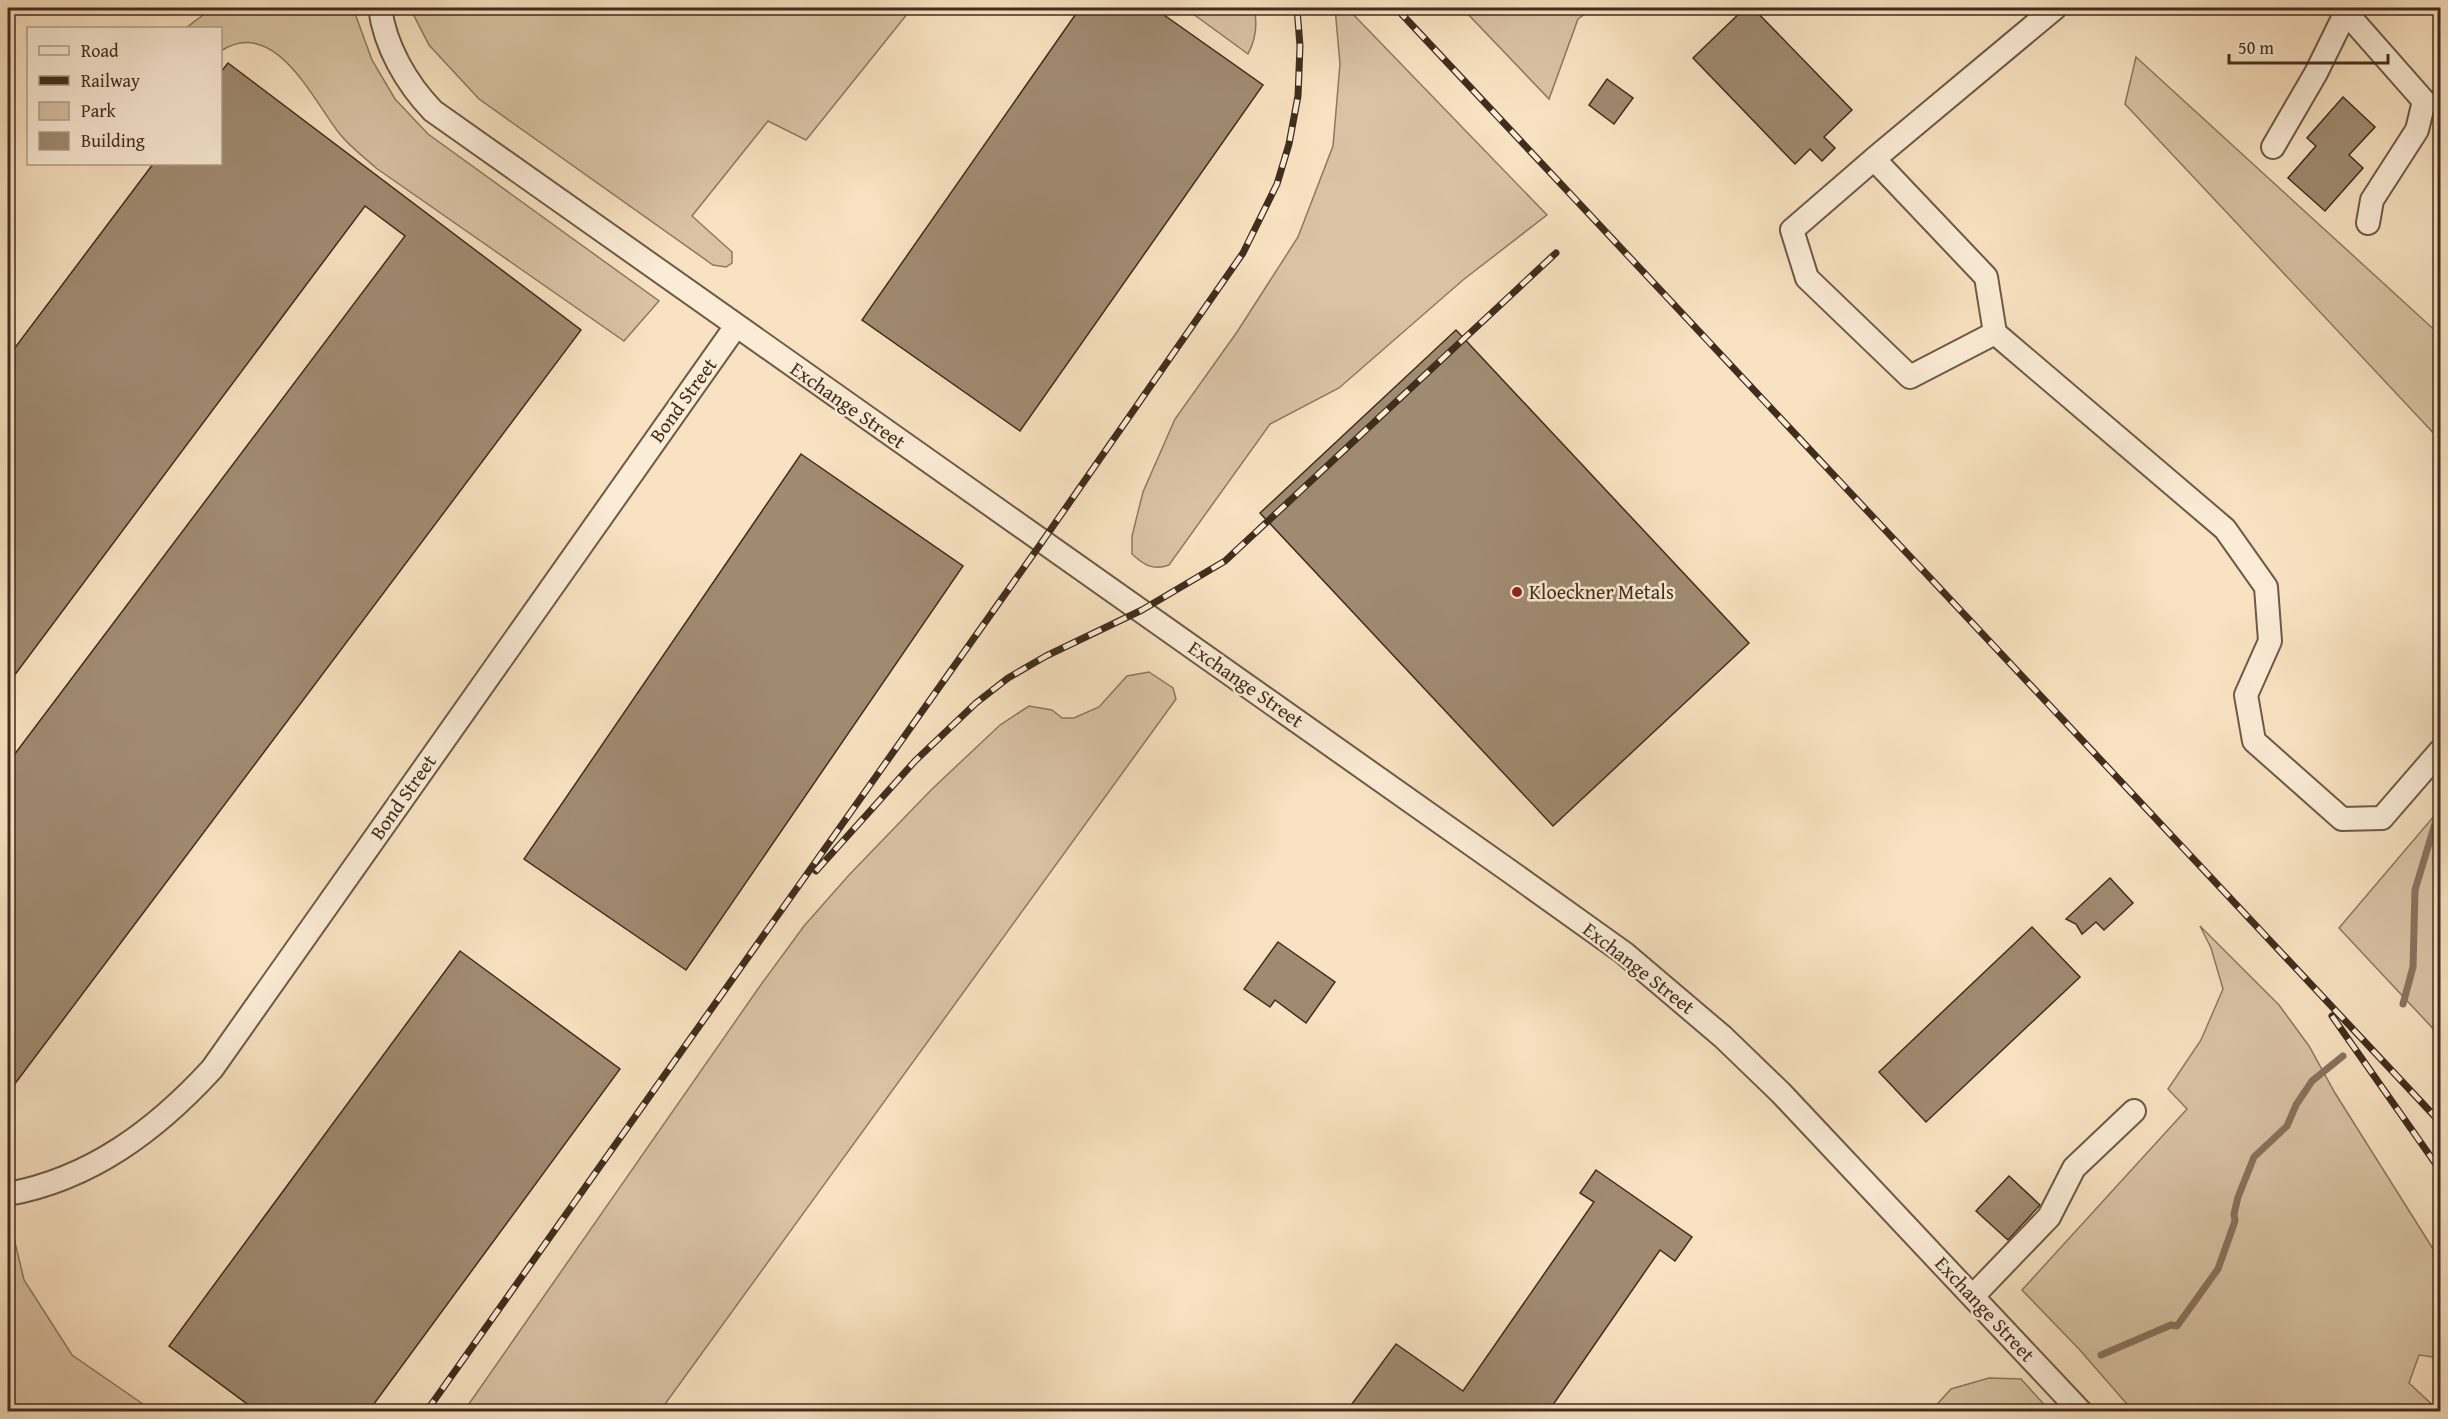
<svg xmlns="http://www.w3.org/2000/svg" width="2448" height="1419" font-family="'Gentium Book Plus',serif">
  <rect width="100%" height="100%" fill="#f9e2c1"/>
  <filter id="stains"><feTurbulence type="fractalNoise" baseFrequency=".00333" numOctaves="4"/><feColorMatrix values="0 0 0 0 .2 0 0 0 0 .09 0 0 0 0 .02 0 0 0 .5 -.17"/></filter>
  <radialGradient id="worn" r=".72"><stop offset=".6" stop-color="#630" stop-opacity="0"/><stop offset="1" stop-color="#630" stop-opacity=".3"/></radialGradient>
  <path fill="#dac3a5" stroke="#8d7861" stroke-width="1.5" d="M212,8h141l19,52 23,39 33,35 231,167 -35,40 -248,-173c-12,-11 -27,-22 -37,-35 -27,-35 -65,-117 -118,-82l-1,-23h-34z
    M410,8h502l-106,132 -38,-19 -76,95 40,36v11l-6,4 -13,-2 -234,-166 -50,-54z
    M1185,8h69c4,17 2,31 -6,46z
    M1335,8h12l200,207 -84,65 -124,108 -69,36 -101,141c-16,6 -25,0 -37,-11v-18l11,-44 32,-73 62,-87 61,-95 35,-91 7,-82z
    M1462,8h131l-15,11 -29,80z
    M2136,57l304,278v105l-315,-336z
    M1149,672l24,16 3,11 -516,712h-196l296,-425 44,-60 45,-51 82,-85 69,-65 29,-19 23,4 10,8h12l25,-11 28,-31z
    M2440,809v227l-101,-108z
    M2200,926l79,79 30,41 26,47 105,167v98l-21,-3 -10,28 30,28h-306l-54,-62 -57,-59 165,-181 -19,-20 33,-49 22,-51 -12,-41z
    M8,1213l16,67 48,75 81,56h-145z
    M1989,1378l32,1 29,32h-119l20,-22z"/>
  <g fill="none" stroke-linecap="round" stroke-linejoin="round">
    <path stroke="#89745e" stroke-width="7" d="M2403,1004l10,-37 2,-77 25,-83
      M2101,1355l70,-30 6,1 41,-57 17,-48 -1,-7 4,-17 16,-40 33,-31 9,-21 16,-24 31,-25"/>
  </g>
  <path fill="#a08b72" stroke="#402d1d" stroke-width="1.5" d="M1080,8h74l109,77 -243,346 -158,-111z
    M1745,8h8l99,102 -28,27 11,11 -13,13 -12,-12 -15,15 -102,-106z
    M228,63l353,267 -573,763v-330l397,-527 -40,-30 -357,478v-327l145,-193h67v-91z
    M1607,79l26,19 -19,26 -25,-19z
    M2343,97l32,30 -26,28 14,13 -38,43 -37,-33 28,-32 -9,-8z
    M1456,330l293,313 -196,183 -293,-313z
    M801,454l162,112 -277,404 -162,-111z
    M2110,878l23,25 -29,27 -8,-8 -14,12 -6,-10 -10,-5z
    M2032,927l48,50 -154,145 -47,-50z
    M1278,942l57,40 -29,41 -31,-23 -5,7 -26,-18z
    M460,951l160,118 -252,343h-110l-89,-66z
    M1596,1170l96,67 -17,24 -15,-11 -112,162h-202l50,-68 67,47 131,-189 -14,-9z
    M2009,1176l31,29 -32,35 -32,-29z"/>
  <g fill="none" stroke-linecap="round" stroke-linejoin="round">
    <defs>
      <path id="minor" d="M380,8c5,38 26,75 53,103l1082,764 109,78 99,84 58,56 300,319
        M2342,8l82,93 -7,29 -45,70 -4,23
        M2273,147l43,-74 30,-61
        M1874,159l181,-151
        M1995,333l-85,44 -103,-99 -15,-48 82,-71 112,118 9,56 230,196 41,58 4,54 -24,54 8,46 88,78 40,-1 58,-67
        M8,1194c83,-15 148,-64 204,-125l524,-743
        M1973,1296l76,-79 25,-49 60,-57"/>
    </defs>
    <use href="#minor" stroke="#6e5a46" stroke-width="26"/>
    <use href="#minor" stroke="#fbecd7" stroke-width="22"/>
    <defs>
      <path id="rail" d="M1396,8l1044,1114
        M816,871l99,-110 61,-58 32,-25 38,-22 96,-46 83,-49 331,-308
        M2332,1016l108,154
        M426,1412l616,-870 201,-289 34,-69 12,-40 9,-48 2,-50 -3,-38"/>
    </defs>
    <use href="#rail" stroke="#402d1d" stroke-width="7"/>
    <use href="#rail" stroke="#fbecd7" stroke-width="4.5" stroke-dasharray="14" stroke-linecap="butt"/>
  </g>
  <circle fill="#8f2418" stroke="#fbecd7" stroke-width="2" cx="1517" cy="592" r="6"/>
  <g text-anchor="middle" stroke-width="5" stroke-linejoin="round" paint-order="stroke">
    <g font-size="20" fill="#402d1d" stroke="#fbecd7">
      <text transform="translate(683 400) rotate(-54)" y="7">Bond Street</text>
      <text transform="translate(848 405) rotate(35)" y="7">Exchange Street</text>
      <text transform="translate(1246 684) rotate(35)" y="7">Exchange Street</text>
      <text transform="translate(403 797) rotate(-55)" y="7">Bond Street</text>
      <text transform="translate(1639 968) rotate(38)" y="7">Exchange Street</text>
      <text transform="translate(1985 1309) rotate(47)" y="7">Exchange Street</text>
    </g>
    <g font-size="20" fill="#402d1d" stroke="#fbecd7" text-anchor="start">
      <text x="1529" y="599">Kloeckner Metals</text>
    </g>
  </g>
  <rect width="2448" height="1419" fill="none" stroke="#f9e2c1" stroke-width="30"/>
  <rect x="9" y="9" width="2430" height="1401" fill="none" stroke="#402d1d" stroke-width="3"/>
  <rect x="15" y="15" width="2418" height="1389" fill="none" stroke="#402d1d" stroke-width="1.5"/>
  <rect x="27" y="27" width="195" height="138" fill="#fbecd7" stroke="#b0a08d" stroke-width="1.5"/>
  <rect x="39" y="46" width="30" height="9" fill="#fbecd7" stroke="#b0a08d" stroke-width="1.5"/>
  <text x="81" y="57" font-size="18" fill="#402d1d">Road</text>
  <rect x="39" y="76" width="30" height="9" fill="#402d1d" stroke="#b0a08d" stroke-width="1.5"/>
  <text x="81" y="87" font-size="18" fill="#402d1d">Railway</text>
  <rect x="39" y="102" width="30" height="18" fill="#dac3a5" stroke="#b0a08d" stroke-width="1.5"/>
  <text x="81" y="117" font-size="18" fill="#402d1d">Park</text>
  <rect x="39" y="132" width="30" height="18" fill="#a08b72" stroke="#b0a08d" stroke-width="1.5"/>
  <text x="81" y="147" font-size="18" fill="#402d1d">Building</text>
  <path d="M2229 54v9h159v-9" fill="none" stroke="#402d1d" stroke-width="3"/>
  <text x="2238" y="54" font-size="18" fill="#402d1d" stroke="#fbecd7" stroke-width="4.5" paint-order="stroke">50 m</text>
  <rect width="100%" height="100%" filter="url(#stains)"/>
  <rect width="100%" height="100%" fill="url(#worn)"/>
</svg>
